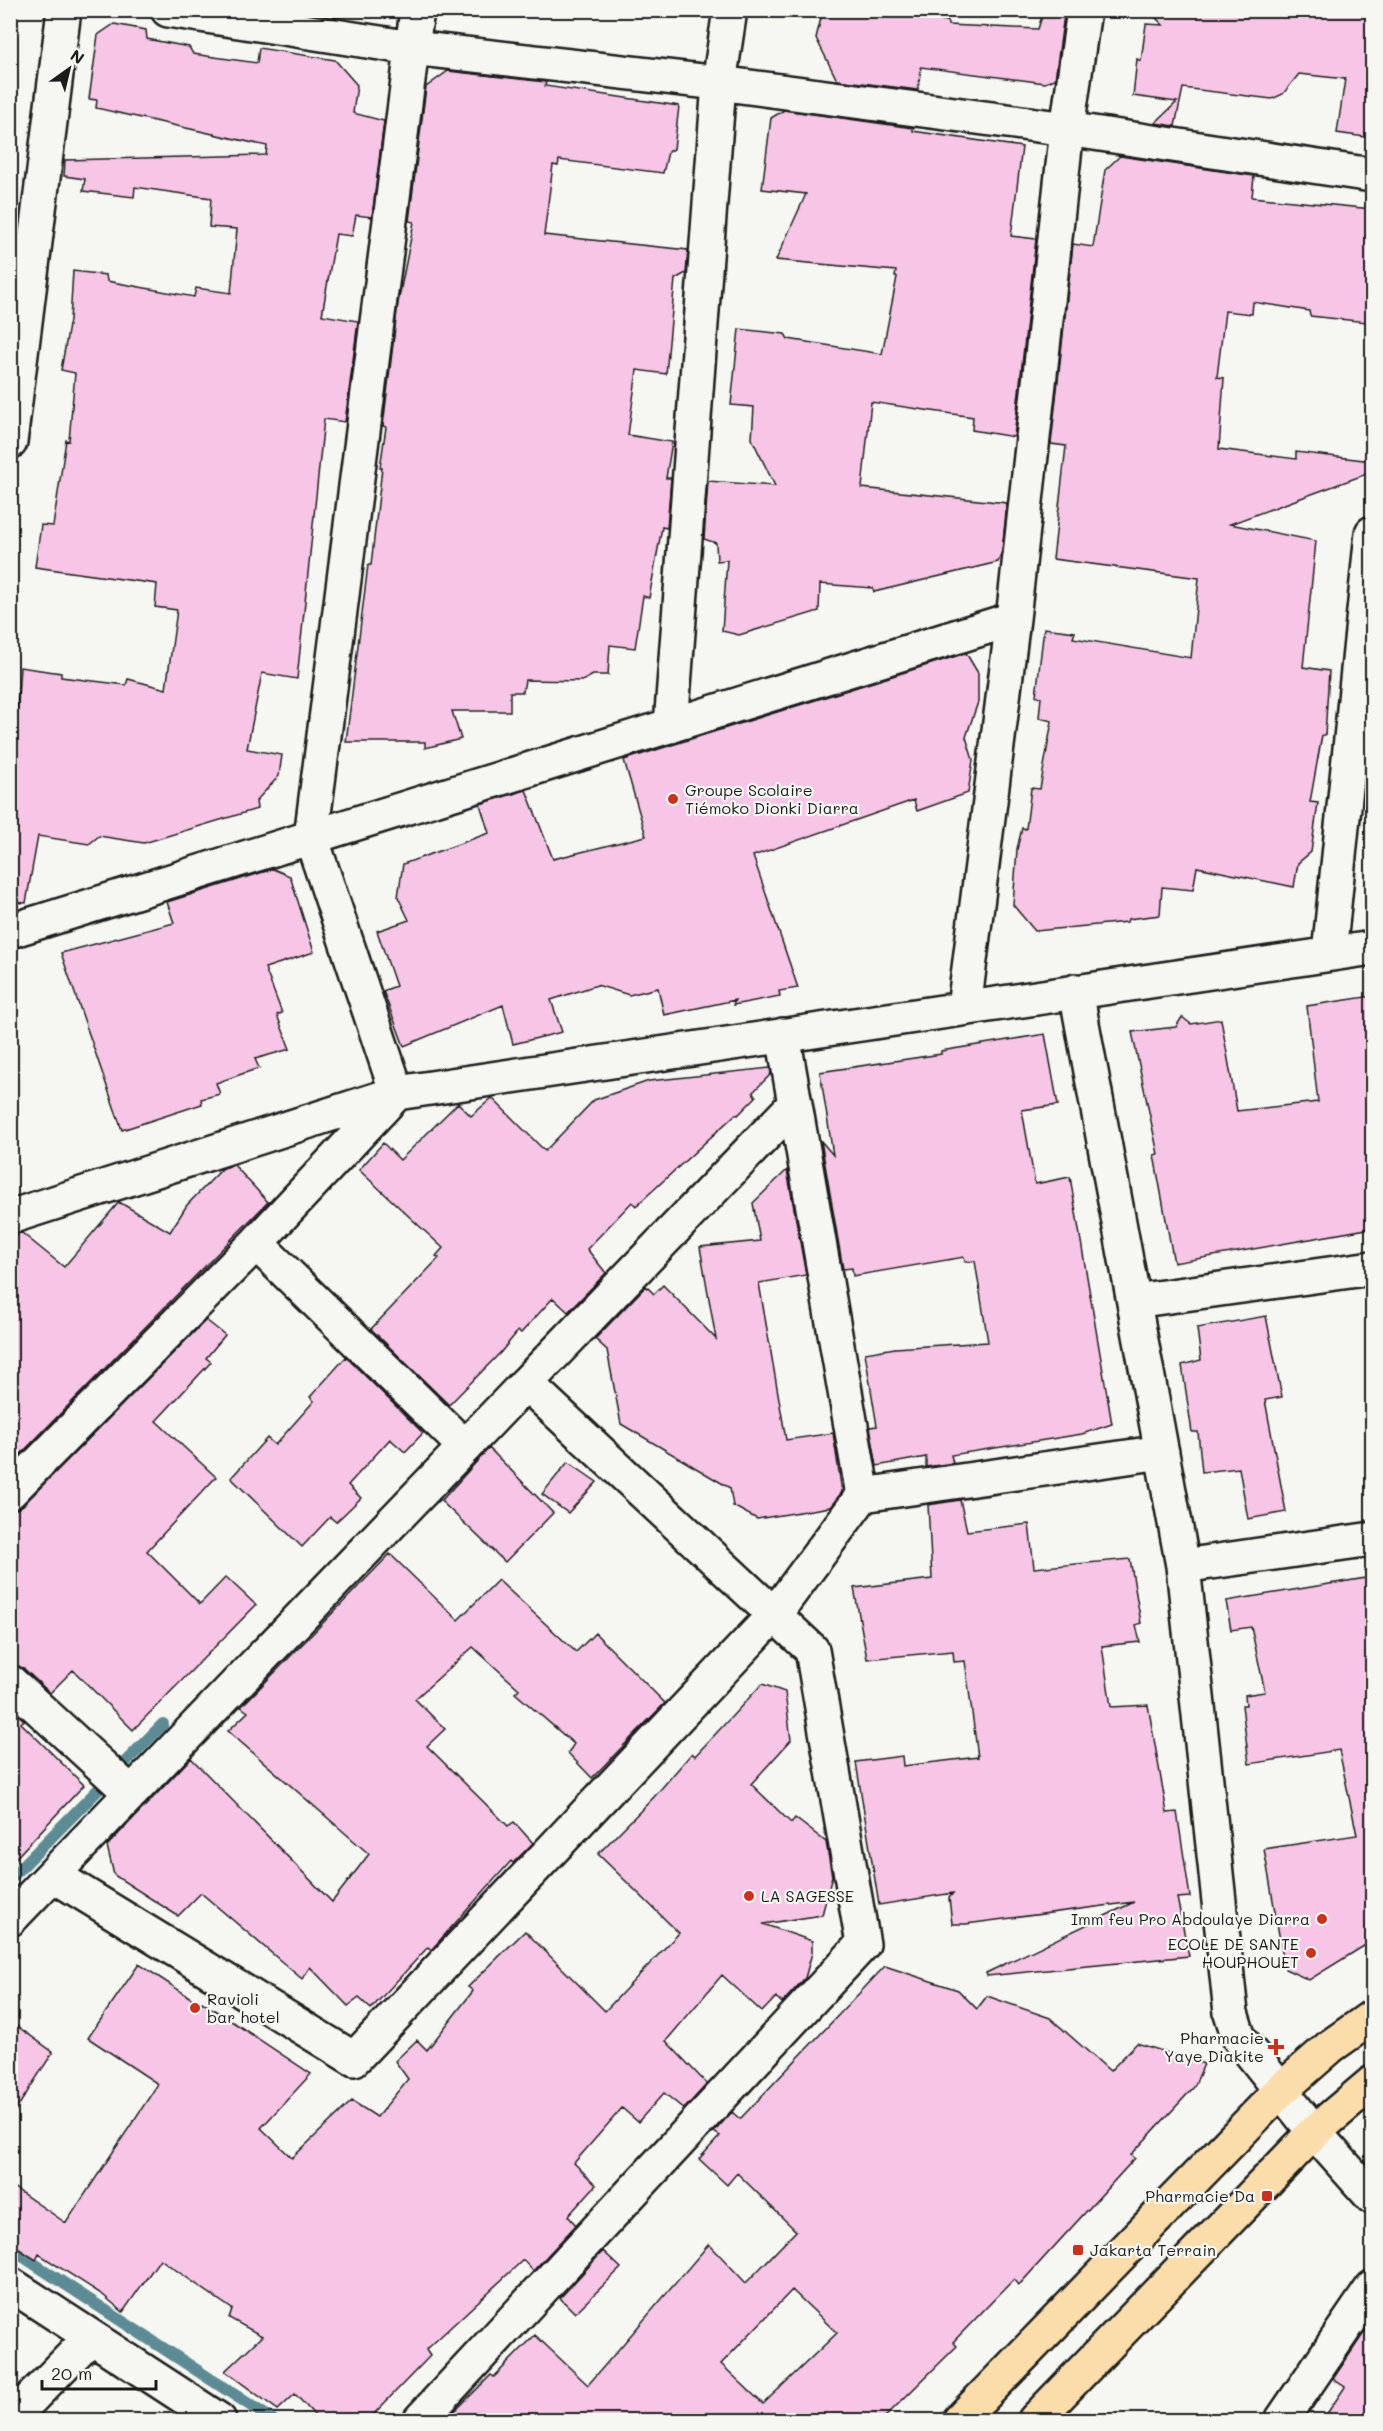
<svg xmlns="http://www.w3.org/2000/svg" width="1383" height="2431" font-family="Mali,sans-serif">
  <rect width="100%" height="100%" fill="#f6f6f2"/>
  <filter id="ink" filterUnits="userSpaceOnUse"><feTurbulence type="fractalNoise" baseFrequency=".0167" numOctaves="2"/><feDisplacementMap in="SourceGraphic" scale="12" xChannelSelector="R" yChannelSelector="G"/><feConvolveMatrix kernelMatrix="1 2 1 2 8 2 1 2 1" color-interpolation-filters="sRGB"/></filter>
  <g filter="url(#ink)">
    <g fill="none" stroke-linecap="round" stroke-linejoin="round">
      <path stroke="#5d8b95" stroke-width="12" d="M10,1879l153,-155
        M10,2248l263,172"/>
    </g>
    <path fill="#f7c5e6" stroke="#1c1c1c" stroke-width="1.5" fill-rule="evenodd" d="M823,10h49l76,11v4l90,4 5,-16 21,2 -9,64 -10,4 -124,-16 -3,23 -81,-10 -21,-42z
      M1148,10h224v128l-35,-5 8,-54 -46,-5 -16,20 -11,5 -89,-11 -8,38 -20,-3 22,-21 -44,-6 4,-37 4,2 5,-37 17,1z
      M114,24l32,6 1,9 42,8 4,7 64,9 2,-15 76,12 22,25 -4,28 31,8 -12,96 -16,-2 -4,21 -16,-2 -14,81 36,6 -13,101 -21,-3 -27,260 -35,-6 -15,76 35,6 -3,21 -23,25 1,8 -113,34 -45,-7 -10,8 -51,-8 -12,67 -16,-1v-153l3,-25h3l4,-57 41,6v4l65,8 2,-6 38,10 11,-79 -22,-3 2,-23 -122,-17 6,-42 12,1 13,-86 3,1 6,-68 -14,-3 9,-50 3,-49 33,4 1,6 87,16 2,-9 35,5 6,-64 -28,-2 2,-29 -76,-11 -1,10 -51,-6 2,-12 -21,-3 1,-16 201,-5 1,-9 -171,-38 1,-8 -8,-1 9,-64z
      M448,71l98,11 -1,4 134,20 -5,43 -6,3 -5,21 -104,-13 -1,6 -5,-1 -9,70 144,15 -2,23 -11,6 -9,95 -29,-4 -9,65 44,7 -6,36h5l-4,50 -5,-1 -13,71 -6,-2 -8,52 -25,-3 -2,30h-15l-11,6 -57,-1 -2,12h-13v19h-58l9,28 -36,9v-6h-79l22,-177h3l11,-97h-2l6,-41 -3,-1 15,-123 16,-81 -5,-1 17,-134z
      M784,110l129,18v3l109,16 -11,89 25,3 -22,198 -42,-7 1,-13 -102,-15 -9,86 145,15 -5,48 -4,11 -124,30 -1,-4 -53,-4 -1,27 -80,24 -17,-4 5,-71 -10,1 -1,-18 -12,-4 4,-58 67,5 -23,-47 2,-32 -23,-2 8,-76 46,5 3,5 94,15 15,-77h-2l1,-6 -120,-11 30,-66 -44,-5 9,-71z
      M1120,156l134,20 -2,21 120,12v54l-5,59 -57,-6 -1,-5 -56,-9 -1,12 -27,-3 -8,66 7,1 -5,71 77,10v-7l76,9v11l-142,52 86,17 -13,126 26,4 -4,64h-3l-12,67 8,1 -7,49 -13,11 -4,24 -97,-20 -4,23 -31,-3 -2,28 -32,4 -1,3 -92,9 -22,-26 4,-56 5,-21 4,1 5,-41 9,1 12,-68 -13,-3 2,-21 -5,-1 8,-68 31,4 -2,6 118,20 8,-80 -146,-19 13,-113 -15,-2 22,-200 20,3 12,-77z
      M966,653l12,20v29l-12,35 7,23 -5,33 -51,18 -3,-11 -161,56 45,132 -19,3 1,5 -47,9 2,-5 -71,15 -6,-27 -29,7 -32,-10 -46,15 11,32 -49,12 -10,-39 -99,41 -21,-55 13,-5 -19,-55 32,-11 -11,-23 5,-33 86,-31 -9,-29 46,-14 27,69 93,-23 -22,-76z
      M273,869l17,7 24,76 -49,16 17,45 -5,2 13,34 -35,10 4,9 -43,15 4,11 -19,5 1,5 -80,26 -61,-177 113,-30 -7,-21z
      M1372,996v232l-198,35 -20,-108 4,-1 -26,-122 44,-5 6,-10 9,7 30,-5 16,92 81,-9 -11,-96z
      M1045,1034l13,71 -36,5 13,74 35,-7 42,247 -30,10 -131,21 2,8 -27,4v-10l-49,9 -7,-39 7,-1 -12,-73 30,-5 93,-6 -13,-81 -10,1 -1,-5 -111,19 -1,-8 -9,1 -22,-128 12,14 -13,-83 121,-18v-3z
      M770,1068l1,6 -18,18 3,5 -18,18 -2,-1 -100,92 -4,-4 -45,47 19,24 -38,39 -15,-14 -32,35 -3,-2 -17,21 -52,53 -78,-76 68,-71 -3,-2 7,-8 -84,-78 24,-27 17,17 58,-57 13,13 21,-18 53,53 49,-51 55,-19z
      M234,1165l34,37 -258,263v-230l12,-2 42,34 55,-65 51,30 17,-27 36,-37z
      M787,1170l19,105 -47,8 27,157 47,-7 9,59 -12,15 -73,12 -24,-13 -3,-18 -109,-64 -14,-74 -12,-11 51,-53 8,8 9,-9 53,54 -16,-92 60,-6 -7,-38z
      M1266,1316l16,81 -17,3 21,112 -38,7 -9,-51 -37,4 -4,-40h-6l-10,-67 19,-5 -4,-32z
      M206,1320l19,15 -19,23 5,4 -55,59 60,56 -69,74 53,53 26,-27 30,28 -123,125 -60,-60 -23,23 -27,-25 -13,-4v-154l13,-5z
      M346,1357l77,76 -18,19 -15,-13 -42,46 13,13 -25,24 -6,-5 -28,30 -71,-69 36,-40 8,7 39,-44 -4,-4z
      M489,1448l64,65 -48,49 -64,-61z
      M568,1462l29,20 -29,31 -26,-19z
      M960,1500l7,31 62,-7 5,44 96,-9 11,64 -5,2 4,17 -38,4 9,61 37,-2 19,108 10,-1 13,85 -13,1 12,58 -202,20 -1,-3 148,-71 -168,22h-14l-3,-26 4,-5 -74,12 -23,-143 46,-6 1,10 75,-9 -13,-96 -11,1 -1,-11 -86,8 -13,-71 78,-9 -4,-74z
      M390,1554l68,66 40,-40 78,72 19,-19 70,70 -73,75 -24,-25 6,-9 -59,-51 4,-4 -46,-42 -58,52 30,30 -18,17 81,80 6,-4 19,21 -20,20 -2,-2 -80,89 -3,-3 -57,62 -12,-11 -11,8 -38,-39 -8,12 -101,-86 -23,23 -64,-41 -7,-29 84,-88 141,144 37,-48 -141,-123 20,-19 -7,-5z
      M1372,1577v364l-63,39 -24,-11 -21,-120 93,-14 -18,-85 -90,14 -7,-59h4l-1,-10 20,-3 -14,-65 -20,3 -5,-29z
      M762,1684l23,8 6,48 -40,44 40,39 4,-5 31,24 6,34 -10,39 -59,9 49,17v12l-7,25 -23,25 -6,-6 -14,15 -40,-37 -56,66 41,43 -23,25 -20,-16 -26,29 -16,-14 -48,55 22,22 -28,31 8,9 -43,46 -10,-11 -97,90 4,6 -63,65h-47l-25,-27 -17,16 -53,-39 37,-35 -33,-18 3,-9 -72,-50 -37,53 -20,-17 -64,-41 -3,6 -26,-17v-58l56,38 92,-139 -70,-46 51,-74 61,40 2,-2 37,24 72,48 -50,54 31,30 60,-57 25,16 31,-38 -13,-18 22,-21 10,10 46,-59 -5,-4 57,-56 80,80 74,-78 -81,-79 56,-57 38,-44 3,3z
      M10,1708l14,12 -3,3 63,62 -74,79z
      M885,1966l73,24 19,19 10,-13 63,22 60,53 27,-28 67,21 -10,23 -63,68 4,3 -116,127 -5,-6 -61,63 4,4 -76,75h-436l46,-46 3,2 41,-42 53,50 121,-141 37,39 50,-52 -59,-58 -10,12 -28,-26 21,-23 -6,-4 18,-20 8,7zM792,2290l45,43 -74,71 -42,-40z
      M10,2021l43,31 -43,67z
      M603,2251l18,17 -46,45 -15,-15z
      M1372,2321v100h-50l23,-34 -12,-8z"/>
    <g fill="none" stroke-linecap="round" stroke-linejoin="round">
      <defs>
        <path id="minor" d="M168,10l244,38 307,35 348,46 305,46
          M10,442l54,-432
          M671,726l48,-643 11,-73
          M10,931l1003,-312
          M1329,954l43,-421
          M1076,991l107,575 48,447 8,25 75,94 58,65
          M964,1008l49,-389 54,-490 17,-119
          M783,1035l80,460
          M397,1093l-86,-256 106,-827
          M10,1217l387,-124 975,-145
          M256,1243l209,204
          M1134,1301l238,-33
          M10,1492l246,-249 140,-149
          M1183,1566l189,-27
          M10,1682l121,111
          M53,1875l301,184 420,-444 89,-120 299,-43
          M10,1919l785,-815
          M10,2284l209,136
          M10,2420l81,-83
          M420,2420l443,-476 -51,-294 -286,-267
          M1282,2420l90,-132"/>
        <path id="major" d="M960,2420l321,-330 50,-44 41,-29
          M1035,2420l279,-288 58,-49"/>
      </defs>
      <use href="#minor" stroke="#1c1c1c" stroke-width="38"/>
      <use href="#major" stroke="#1c1c1c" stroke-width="38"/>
      <use href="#minor" stroke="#f6f6f2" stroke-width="33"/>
      <use href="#major" stroke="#fbddab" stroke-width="33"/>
    </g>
  </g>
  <g fill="#c8321e" stroke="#f6f6f2" stroke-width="2">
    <circle cx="673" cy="799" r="6"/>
    <circle cx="749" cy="1896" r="6"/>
    <circle cx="1322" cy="1919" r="6"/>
    <circle cx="1311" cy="1953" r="6"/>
    <circle cx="195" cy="2008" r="6"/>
    <path d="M1273 2038h6v6h6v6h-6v6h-6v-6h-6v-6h6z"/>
    <rect x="1261" y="2190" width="12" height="12" rx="3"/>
    <rect x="1072" y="2244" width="12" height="12" rx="3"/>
  </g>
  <g text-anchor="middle" stroke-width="4.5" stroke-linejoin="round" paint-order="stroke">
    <g font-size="16" fill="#1c1c1c" stroke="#f6f6f2" text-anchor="start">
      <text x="685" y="796">Groupe Scolaire<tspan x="685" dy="18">Tiémoko Dionki Diarra</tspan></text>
      <text x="761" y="1902">LA SAGESSE</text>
      <text x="1310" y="1925" text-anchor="end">Imm feu Pro Abdoulaye Diarra</text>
      <text x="1299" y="1950" text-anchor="end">ECOLE DE SANTE<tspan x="1299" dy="18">HOUPHOUET</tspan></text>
      <text x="207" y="2005">Ravioli<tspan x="207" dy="18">bar hotel</tspan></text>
      <text x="1264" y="2044" text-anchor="end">Pharmacie<tspan x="1264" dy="18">Yaye Diakite</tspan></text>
      <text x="1255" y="2202" text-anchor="end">Pharmacie Da</text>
      <text x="1090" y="2256">Jakarta Terrain</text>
    </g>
  </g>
  <rect width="1383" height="2431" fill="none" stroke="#f6f6f2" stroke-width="36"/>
  <rect x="18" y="18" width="1347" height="2395" fill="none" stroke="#1c1c1c" stroke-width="2" filter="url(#ink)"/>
  <g transform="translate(69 69) rotate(34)" stroke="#f6f6f2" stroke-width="4.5" paint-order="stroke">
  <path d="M0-4.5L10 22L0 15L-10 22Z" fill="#1c1c1c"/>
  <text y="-9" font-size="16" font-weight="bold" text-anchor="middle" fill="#1c1c1c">N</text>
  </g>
  <path d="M42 2380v9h114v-9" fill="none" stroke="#1c1c1c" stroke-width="3"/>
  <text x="51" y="2380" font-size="18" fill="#1c1c1c" stroke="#f6f6f2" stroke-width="4.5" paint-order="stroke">20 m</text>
</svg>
